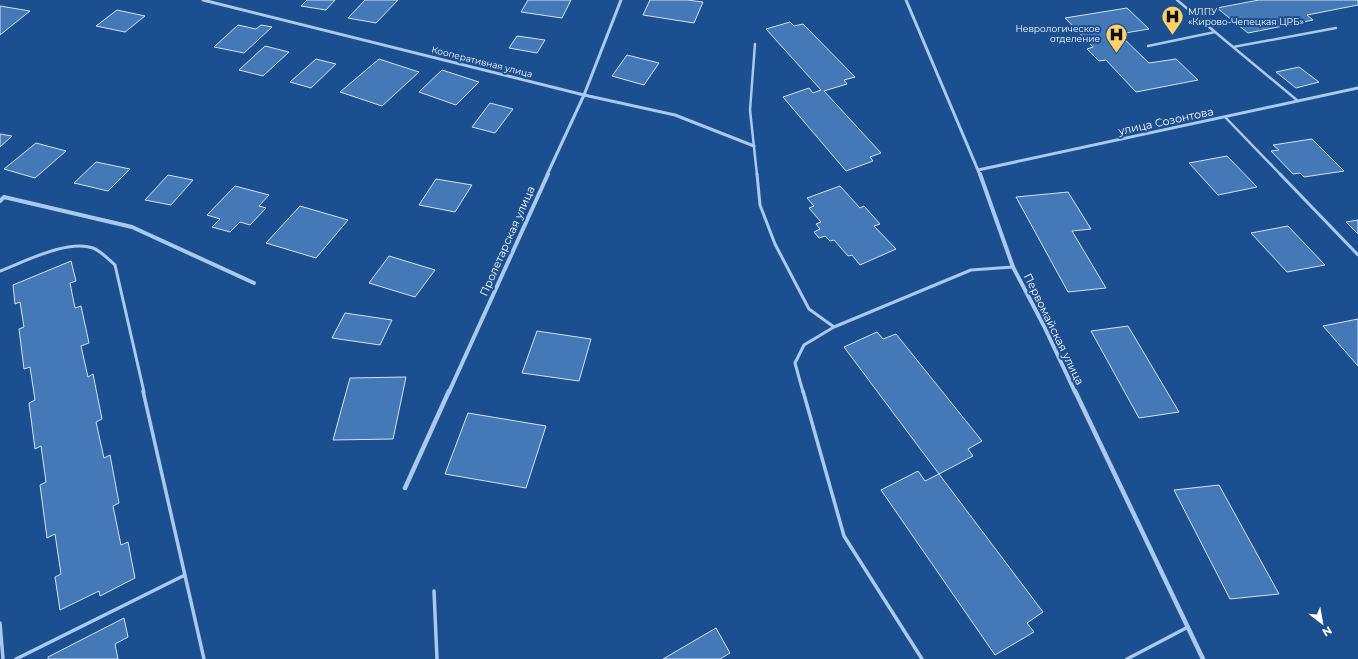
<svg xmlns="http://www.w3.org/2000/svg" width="1358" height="659" font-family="Montserrat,sans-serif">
  <rect width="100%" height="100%" fill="#1b4f8f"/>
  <path fill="#4478b7" stroke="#cfe3fa" d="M307,0h28l-9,10 -25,-4z
    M365,0h33l-22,23 -28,-5z
    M528,0h43l-9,18 -41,-6z
    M650,0h37l16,2 -9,21 -51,-8z
    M1259,0h99v5l-51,10 6,5 -65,13 -31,-25z
    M0,6l30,5 -30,24z
    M1127,8l22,21 -30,5 30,29 27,-4 22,21 -62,12 -30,-32 -7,1 -12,-12 6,-2 -28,-29z
    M117,10l28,6 -20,16 -29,-6z
    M790,22l4,4 9,-2 52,53 -11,3 3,4 -23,7 57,62 -11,4 3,4 -27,10 -63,-74 26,-9 4,5 8,-3 -55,-61z
    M238,25l18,4 5,-4 11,2 -28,26 -30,-6z
    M517,36l28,4 -8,13 -28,-5z
    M265,46l24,6 -26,24 -24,-6z
    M627,55l32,8 -15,22 -32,-9z
    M316,59l20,5 -25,24 -21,-6z
    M379,59l40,13 -37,34 -42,-14z
    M1299,67l20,15 -23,6 -20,-16z
    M442,70l37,12 -23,23 -37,-13z
    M490,103l23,6 -18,24 -23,-6z
    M0,134l12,2 -12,11z
    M1312,139l32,32 -40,6 -4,-4 -7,1 -22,-23 8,-1 -6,-5z
    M36,143l30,8 -31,27 -31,-9z
    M1227,156l30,31 -39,8 -29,-32z
    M96,162l34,7 -22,22 -34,-8z
    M168,175l25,5 -22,25 -26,-5z
    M436,179l36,6 -17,27 -36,-7z
    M235,186l34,9 -10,11 7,2 -16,17 -10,-3 -10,10 -18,-5 8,-8 -13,-4z
    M840,186l20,22 4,-2 16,18 -6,2 22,23 -36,16 -8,-10 -4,1 -14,-16 -4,1 -5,-5 -6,2 -5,-6 6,-3 -4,-5 5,-2 -12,-14 5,-2 -7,-8z
    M1068,192l23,37 -19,2 34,57 -38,4 -52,-95z
    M300,206l48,14 -32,38 -50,-15z
    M1358,220v14l-12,-12z
    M1288,226l37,39 -38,7 -36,-39z
    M389,256l46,14 -20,27 -46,-14z
    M71,261l5,20 -6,2 5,25 6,-2 8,37 -8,3 7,31 5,-3 9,45 -6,3 8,36 6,-3 9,48 -6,3 8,39 7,-3 7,36 -35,18 -1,-5 -39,19 -5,-33 6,-3 -6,-40 -8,4 -7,-53 6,-3 -5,-36 -6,3 -6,-46 6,-3 -5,-33 -6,2 -5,-40 5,-2 -4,-25 -5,2 -2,-19z
    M345,313l47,7 -12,25 -48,-7z
    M1358,319v47l-35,-40z
    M1128,326l51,86 -40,6 -48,-87z
    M537,331l54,8 -12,42 -57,-8z
    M877,332l6,7 13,-5 86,107 -14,8 5,7 -34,18 -95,-127z
    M406,377l-13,62 -60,1 17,-62z
    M468,413l78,13 -20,62 -81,-14z
    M918,471l7,10 14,-7 104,138 -16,11 7,9 -39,23 -114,-165z
    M1219,485l60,109 -49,5 -56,-109z
    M124,618l4,19 -13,7 3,15h-70v-2z
    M716,628l14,25 -10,6h-57z"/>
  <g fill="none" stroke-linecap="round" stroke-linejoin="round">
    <path stroke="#a9c9ee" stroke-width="2.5" d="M1177,0l56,47
      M755,44l-5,66 7,65
      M1148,46l67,-14
      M1298,101l-65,-54 103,-19
      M1225,117l56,58"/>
    <path stroke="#a9c9ee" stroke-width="3" d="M757,174l3,31 15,39 34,65 25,18
      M1280,174l78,81
      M0,271c24,-9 67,-32 93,-23 8,3 15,11 22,17l29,127
      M803,392l-8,-29 9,-18 30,-18 137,-57 42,-3"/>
    <path stroke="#a9c9ee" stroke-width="3.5" d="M143,391l61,268
      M803,391l41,145 78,123
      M434,591l3,68
      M0,623l3,36
      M16,659l169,-84
      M1127,659l61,-32"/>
    <path stroke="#a9c9ee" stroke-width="3" d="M203,0l381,95 91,20 79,31
      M906,0l74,175
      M978,170l380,-82
      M547,175l37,-80 37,-95"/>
    <path stroke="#a9c9ee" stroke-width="4" d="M980,174l33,93 31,59 31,66
      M0,201l4,-4 128,30 122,56
      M449,392l99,-218"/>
    <path stroke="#a9c9ee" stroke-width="4.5" d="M1075,391l128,268
      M405,488l44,-97"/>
  </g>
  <defs>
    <symbol id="hospital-pin" viewBox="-11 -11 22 30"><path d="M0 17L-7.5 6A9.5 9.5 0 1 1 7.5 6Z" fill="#ffd166" stroke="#1b4f8f"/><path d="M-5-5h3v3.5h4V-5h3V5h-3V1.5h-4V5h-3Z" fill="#111"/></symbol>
  </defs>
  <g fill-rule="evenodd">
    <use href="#hospital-pin" x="1160" y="4" width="25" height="34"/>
    <use href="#hospital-pin" x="1104" y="22" width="25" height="34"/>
  </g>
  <g text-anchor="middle" stroke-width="4" stroke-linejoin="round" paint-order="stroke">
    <g font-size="9" fill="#fff" stroke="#1b4f8f" text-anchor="start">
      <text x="1188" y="15">МЛПУ<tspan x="1188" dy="10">«Кирово-Чепецкая ЦРБ»</tspan></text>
      <text x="1100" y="32" text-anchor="end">Неврологическое<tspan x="1100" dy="10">отделение</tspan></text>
    </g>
    <g font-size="9" fill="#fff" stroke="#1b4f8f">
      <text transform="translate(482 62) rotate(14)" y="3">Кооперативная улица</text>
    </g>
    <g font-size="11" fill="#fff" stroke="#1b4f8f">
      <text transform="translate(1166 121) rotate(-12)" y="4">улица Созонтова</text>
      <text transform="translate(507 241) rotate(-66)" y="4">Пролетарская улица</text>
      <text transform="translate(1054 329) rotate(64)" y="4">Первомайская улица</text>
    </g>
  </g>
  <g transform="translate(1322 623) rotate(149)" stroke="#1b4f8f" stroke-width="3" paint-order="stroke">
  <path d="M0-3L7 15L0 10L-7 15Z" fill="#ffffff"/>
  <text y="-6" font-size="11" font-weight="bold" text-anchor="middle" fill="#ffffff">N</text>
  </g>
</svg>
